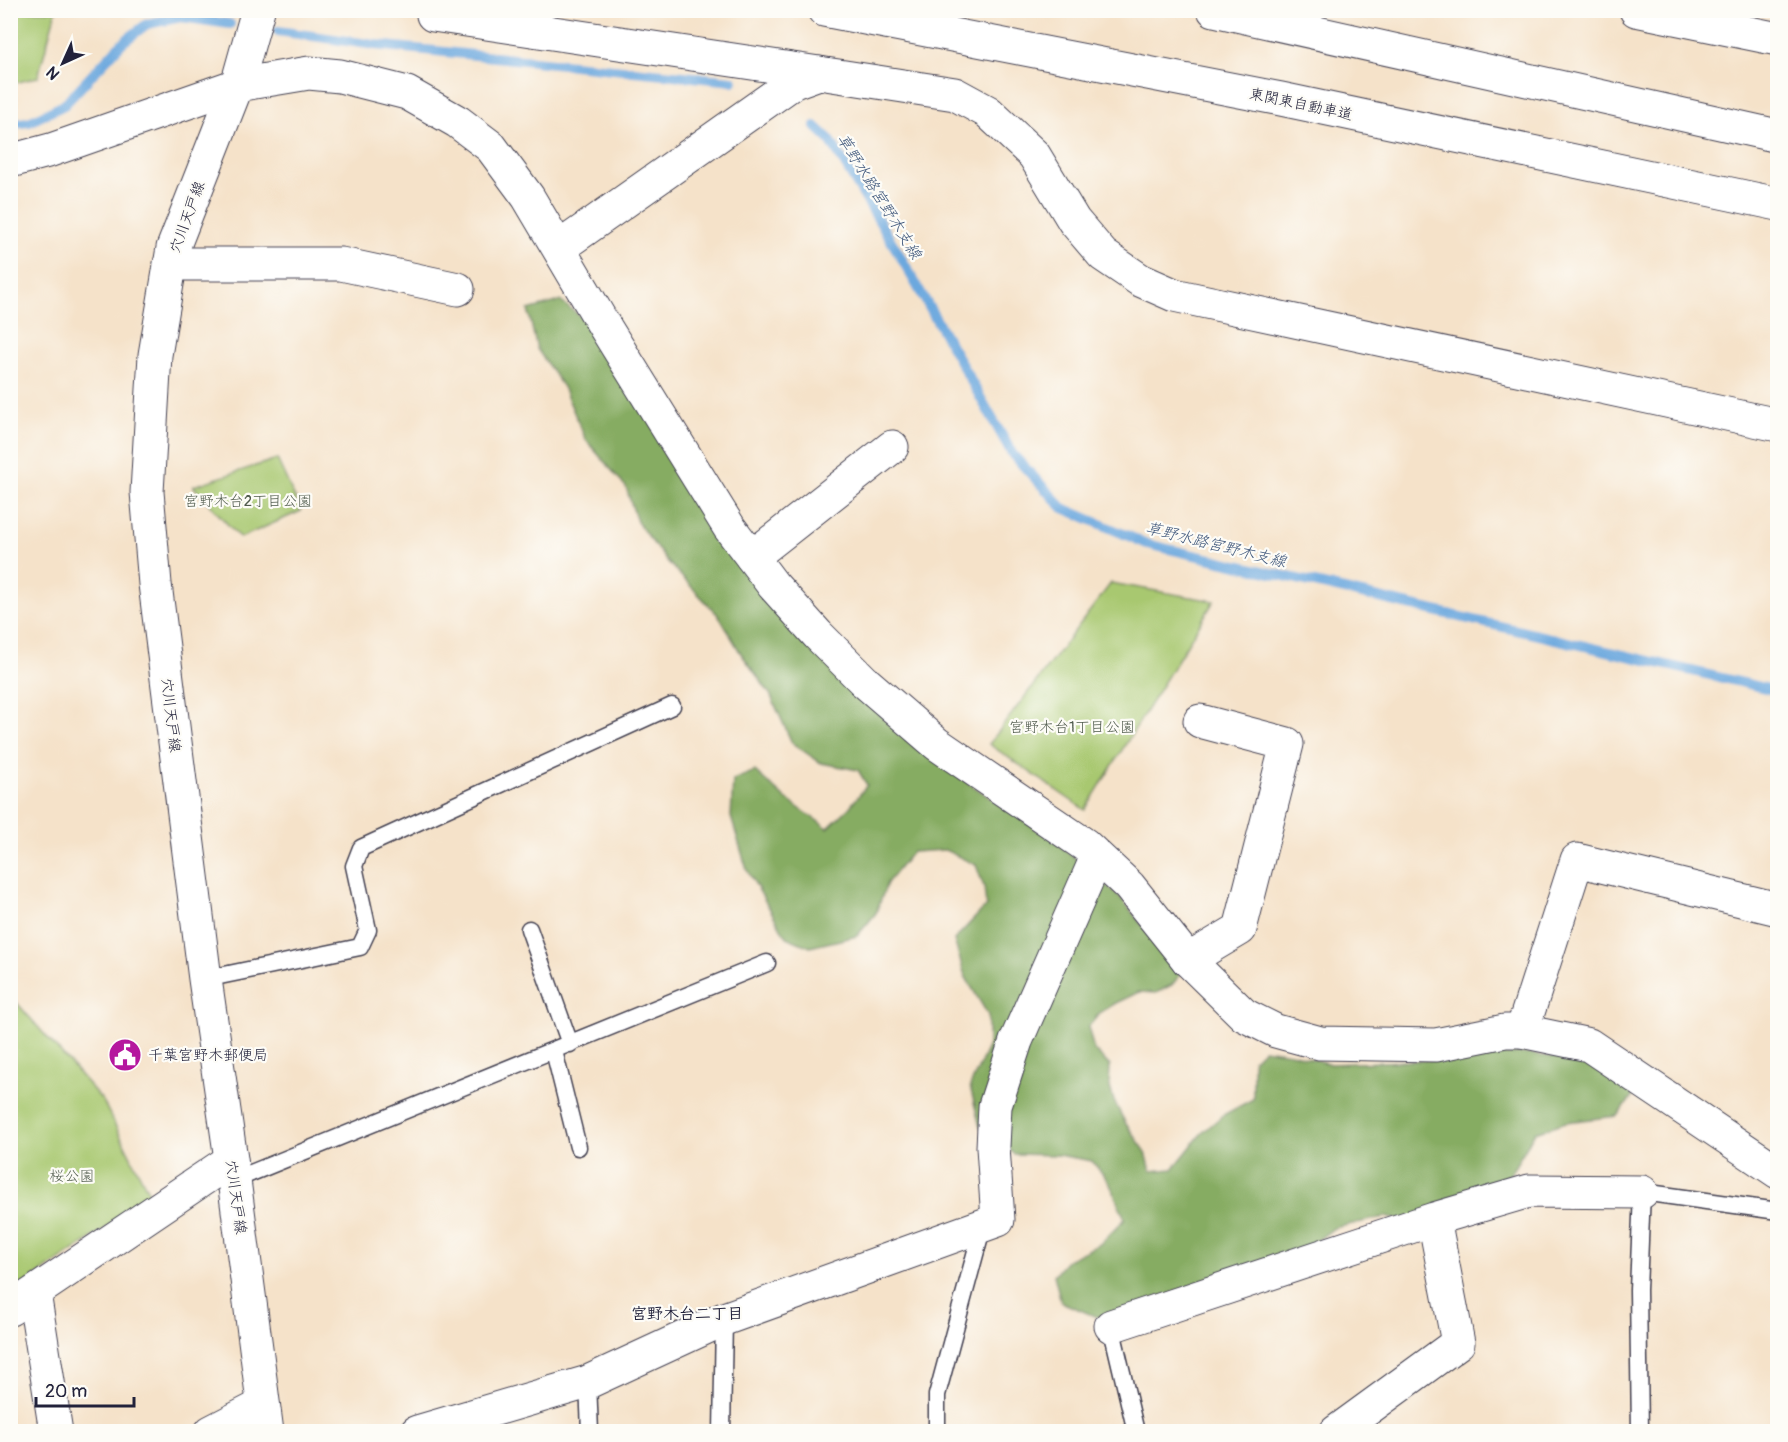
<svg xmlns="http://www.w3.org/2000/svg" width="1788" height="1442" font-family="Pangolin,'Klee One',sans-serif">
  <rect width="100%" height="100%" fill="#fdfcf7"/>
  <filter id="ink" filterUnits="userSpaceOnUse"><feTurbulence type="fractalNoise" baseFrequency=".0167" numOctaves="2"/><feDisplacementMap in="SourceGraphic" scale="12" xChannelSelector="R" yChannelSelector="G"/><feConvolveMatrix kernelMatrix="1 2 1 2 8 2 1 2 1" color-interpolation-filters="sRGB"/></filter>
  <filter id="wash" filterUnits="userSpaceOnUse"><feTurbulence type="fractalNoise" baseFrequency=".008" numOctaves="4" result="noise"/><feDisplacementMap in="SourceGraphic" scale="24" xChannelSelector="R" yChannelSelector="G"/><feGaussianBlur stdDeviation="1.35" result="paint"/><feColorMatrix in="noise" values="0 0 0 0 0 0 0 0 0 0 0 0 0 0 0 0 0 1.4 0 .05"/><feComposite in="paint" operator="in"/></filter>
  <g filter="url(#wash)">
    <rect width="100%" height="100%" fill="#f5e2c9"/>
    <path fill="#a8c870" stroke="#657556" stroke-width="1.5" d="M10,11h46l-18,66 -27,7z
      M277,459l24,52 -61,27 -47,-52z
      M1111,583l103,18 -129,209 -96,-66z
      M10,995l93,106 48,96 -141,97z"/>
    <path fill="#86ac62" stroke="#54674e" stroke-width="1.5" d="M560,301l23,17 297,394 34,34 142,96 64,55 61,77 -9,11 -16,8 -17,-1 -23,11 -15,9 -13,15 6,23 16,16 -1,18 5,17 12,23 20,28 5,19 22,-2 28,-35 22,-19 30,-16v-39l11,-11 27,4 39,11 130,-5 59,-6 50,6 26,9 27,18 11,10 -16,20 -51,6 -31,10 -20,34 -13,19 -93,37 -24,-5 -51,11 -27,20 -196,75 -50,-21 -7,-27 13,-15 33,-16 25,-25 -16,-37 -17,-21 -34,-6 -44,-1 -34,-27 -10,-41 18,-39v-32l-23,-39 -11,-36 32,-34 -2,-19 -8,-22 -31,-15 -33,2 -25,31 -11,30 -19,23 -47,11 -24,-10 -39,-67 -16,-53 2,-37 22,-9 31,28 42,29 21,-20 18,-23 -9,-15 -37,-7 -29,-20 -22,-49 -30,-42 -21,-36 -53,-56 -29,-38 -11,-35 -40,-47 -23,-53 -26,-38 -9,-39z"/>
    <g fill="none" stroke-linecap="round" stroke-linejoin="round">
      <path stroke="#6ca8de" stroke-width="10" d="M278,31l97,14 358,36
        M10,124l19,-2 35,-17 58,-62 25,-19 34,-7 49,7
        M815,126l15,14 69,114 114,201 50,53 84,36 631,147"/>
    </g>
  </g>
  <g filter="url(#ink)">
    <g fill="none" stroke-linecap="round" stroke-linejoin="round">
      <defs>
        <path id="service" d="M529,929l41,115
          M205,979l155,-32 8,-17 -14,-64 7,-18 311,-142
          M554,1051l24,96
          M234,1180l533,-217
          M1111,1326l25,106
          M588,1382l2,50
          M722,1432l2,-113
          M937,1432v-37l46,-170
          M1640,1432l-2,-142 4,-98 136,19"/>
        <path id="minor" d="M435,10l-2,5 386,58
          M1636,10l142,29
          M170,264h171l117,25
          M752,557l140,-110
          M1188,960l52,-31 47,-185 -87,-23
          M1522,1031l55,-171 201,49
          M34,1293l22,139
          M10,1309l221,-149
          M1111,1326l323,-107 95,-28 113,1
          M211,1432l52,-27
          M417,1432l171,-50 136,-63 274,-99 -5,-73 2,-41 21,-65 81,-184
          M1336,1432l122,-89 -24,-124"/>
        <path id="tertiary" d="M10,161l41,-11 186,-65 72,-12 31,3 67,17 51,29 33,25 37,50 77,130 124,200 44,58 45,50 47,47 72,62 148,101 44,41 59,74 56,55 32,16 44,12 116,2 69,-14h17l67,14 189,127
          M560,247l234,-165 25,-9 136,21 33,18 46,43 40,66 29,34 37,25 34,15 604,130"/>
        <path id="primary" d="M258,10l-21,75 -64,163 -18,107 -8,137 8,92 50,395 29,201 33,252"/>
        <path id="motorway" d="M824,10l457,89 497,105
          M1214,10l564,126"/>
      </defs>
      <use href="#service" stroke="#423f50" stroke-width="19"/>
      <use href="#minor" stroke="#423f50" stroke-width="35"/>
      <use href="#tertiary" stroke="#423f50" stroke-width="35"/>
      <use href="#primary" stroke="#423f50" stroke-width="35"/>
      <use href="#motorway" stroke="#423f50" stroke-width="35"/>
      <use href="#service" stroke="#fff" stroke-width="16"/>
      <use href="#minor" stroke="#fff" stroke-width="33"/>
      <use href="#tertiary" stroke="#fff" stroke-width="33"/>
      <use href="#primary" stroke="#fff" stroke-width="33"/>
      <use href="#motorway" stroke="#fff" stroke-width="33"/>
    </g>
  </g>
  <defs>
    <symbol id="civic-disc" viewBox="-11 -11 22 22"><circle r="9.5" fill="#b5179e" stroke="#fdfcf7"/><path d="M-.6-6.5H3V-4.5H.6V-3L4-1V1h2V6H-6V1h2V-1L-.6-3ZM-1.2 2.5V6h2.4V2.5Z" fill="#fff"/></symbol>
  </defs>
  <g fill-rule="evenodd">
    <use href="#civic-disc" x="106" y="1036" width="38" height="38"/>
  </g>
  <g text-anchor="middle" stroke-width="4.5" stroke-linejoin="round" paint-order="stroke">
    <g font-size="15" fill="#22223b" stroke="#fdfcf7">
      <text transform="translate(1301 104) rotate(12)" y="5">東関東自動車道</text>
      <text transform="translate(187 217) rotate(-70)" y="5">穴川天戸線</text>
      <text transform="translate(171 715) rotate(83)" y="5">穴川天戸線</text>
      <text transform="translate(236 1197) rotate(82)" y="5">穴川天戸線</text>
    </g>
    <g font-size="15" fill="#515c4e" stroke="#fdfcf7">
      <text x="248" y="506">宮野木台2丁目公園</text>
      <text x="1072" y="732">宮野木台1丁目公園</text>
      <text x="72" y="1181">桜公園</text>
    </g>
    <g font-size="15" fill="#22223b" stroke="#fdfcf7" text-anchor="start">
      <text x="148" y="1060">千葉宮野木郵便局</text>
    </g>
    <g font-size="16" font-style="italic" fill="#40587c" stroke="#fdfcf7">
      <text transform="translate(880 196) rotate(58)" y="6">草野水路宮野木支線</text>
      <text transform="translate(1216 544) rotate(14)" y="6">草野水路宮野木支線</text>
    </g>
    <g font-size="16" font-weight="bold" fill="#22223b" stroke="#fdfcf7">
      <text x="687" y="1319">宮野木台二丁目</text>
    </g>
  </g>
  <rect width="1788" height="1442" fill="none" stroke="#fdfcf7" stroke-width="36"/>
  <g transform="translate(63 63) rotate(225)" stroke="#fdfcf7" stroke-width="4.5" paint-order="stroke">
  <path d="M0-4.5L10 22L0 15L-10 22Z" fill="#22223b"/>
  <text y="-9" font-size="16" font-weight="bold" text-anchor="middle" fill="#22223b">N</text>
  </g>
  <path d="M36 1397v9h98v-9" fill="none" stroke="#22223b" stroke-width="3"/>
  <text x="45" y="1397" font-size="18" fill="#22223b" stroke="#fdfcf7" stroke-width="4.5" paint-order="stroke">20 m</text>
</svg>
